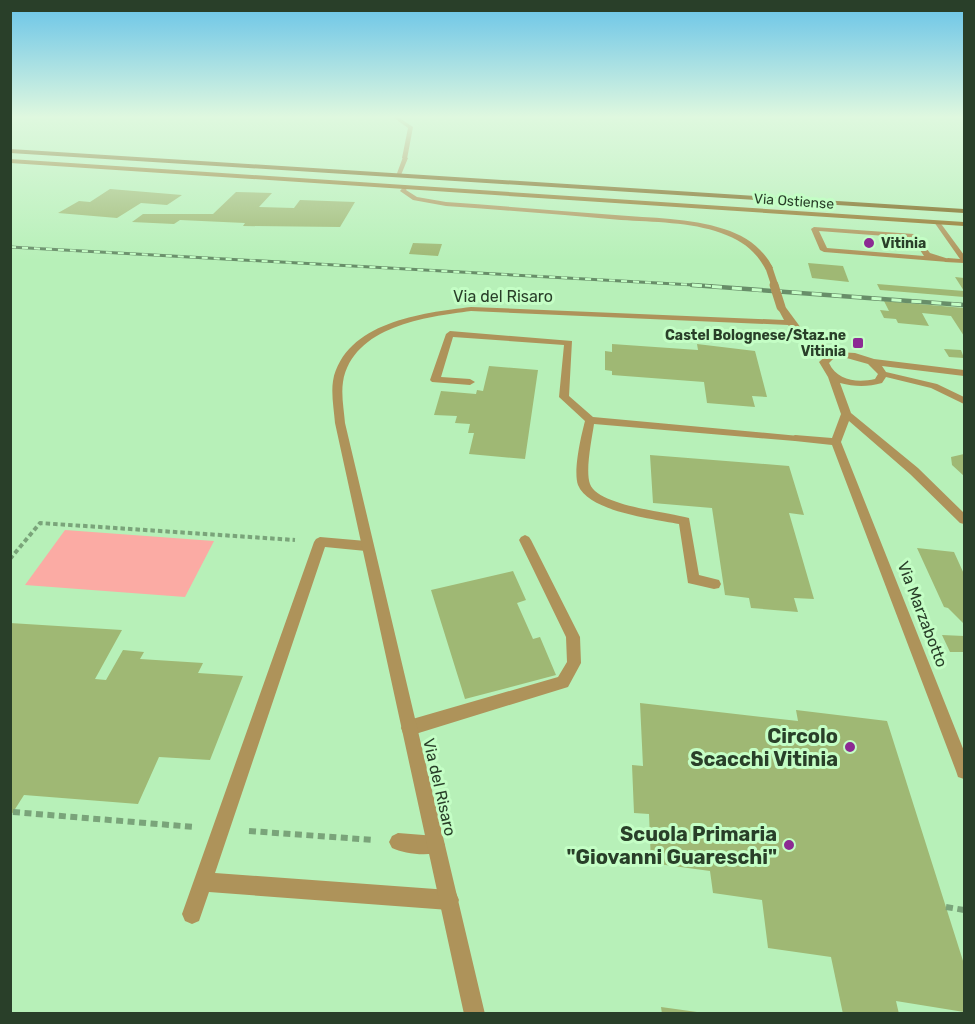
<svg xmlns="http://www.w3.org/2000/svg" width="975" height="1024" font-family="Rubik,sans-serif">
  <rect width="100%" height="100%" fill="#b7f0b8"/>
  <path fill="#fbaba4" d="M65,530l149,11 -29,56 -160,-12z"/>
  <path fill="#9fb874" d="M110,189l72,6 -15,10 -26,-2 -24,15 -59,-5 21,-12 11,1z
    M236,192l36,1 -13,14 35,1 6,-8 55,2 -15,25 -97,-1 2,-3 -65,-3 -6,4 -42,-2 11,-8h70z
    M413,243l29,1 -4,12 -29,-2z
    M808,263l35,3 6,16 -37,-4z
    M955,277l9,1v19l-84,-7 -3,-6 87,7z
    M884,301l80,7v28l-13,-20 -29,-3 7,13 -31,-3 -2,-4 -12,-1 -4,-8 9,1z
    M612,344l86,6 -1,-6 58,7 12,46 -15,-1 3,11 -48,-4 -3,-21 -92,-7v-4l-7,-1v-19l7,1z
    M944,349l17,1 3,8 -15,-1z
    M489,366l49,4 -13,89 -56,-5 5,-21h-6l2,-9 -15,-1 2,-7 -23,-1 7,-24 35,3 1,-4 6,1z
    M964,454v22l-12,-11 -1,-8z
    M650,455l139,11 15,49 -15,-2 25,86 -20,-1 4,14 -47,-4 -2,-10 -24,-3 -13,-87 -59,-5z
    M917,548l37,4 10,22v50l-16,-16 -4,-1z
    M513,571l13,29 -9,3 16,36 7,-2 16,38 -91,24 -34,-109z
    M10,623l112,7 -27,49 11,1 17,-30 21,2 -4,7 63,4 -5,10 45,3 -33,84 -51,-3 -21,47 -114,-9 -14,22z
    M942,635l22,1v16h-14z
    M640,703l158,18 -2,-11 91,11 77,243v48l-68,-11 3,13h-56l-12,-57 -63,-9 -6,-48 -49,-7 -3,-22 -59,-8 -2,-49 -15,-1 -2,-48 11,1z
    M661,1007l36,5 -1,2h-34z"/>
  <g fill="none" stroke-linecap="round" stroke-linejoin="round">
    <path stroke="#7aa47a" stroke-width="4" stroke-dasharray="4.5 3" stroke-linecap="butt" d="M10,559l30,-36 255,17"/>
    <path stroke="#7aa47a" stroke-width="6" stroke-dasharray="7 4.5" stroke-linecap="butt" d="M13,812l181,15
      M249,831l125,9
      M946,907l18,3"/>
    <path fill="#ae935a" fill-rule="evenodd" d="M393,117h5l15,10 -6,32 -5,-1 6,-30z
      M814,227l100,7 2,1 14,18 22,7 -4,2 -124,-10 -4,-2 -9,-21zM819,231l93,7 12,18 -97,-8z
      M450,331l122,10 -3,55 24,21 206,19 1,2 -5,3 -201,-17c-2,14 -9,47 -4,60 8,22 78,28 99,34l10,57 20,5 2,4 -2,4 -5,1 -26,-6 -9,-59c-25,-5 -90,-12 -101,-39 -5,-14 3,-49 7,-64l-26,-24 5,-52 -111,-8 -12,40 29,2 5,3 -5,3 -38,-3 -2,-2 16,-46z
      M525,535l4,2 2,3 49,97 1,26 -13,24 -159,49 -6,-3 -2,-5 2,-5 6,-3 149,-43 9,-15 -1,-25 -47,-97 2,-3z
      M320,537l46,4 4,2 2,3 -2,3 -4,2 -41,-4 -110,326 234,17 7,3 3,7 -3,7 -7,3 -240,-18 -10,29 -7,3 -7,-3 -3,-7 132,-372 2,-3z
      M398,833l38,3 6,3 3,6 -3,6c-12,6 -38,3 -50,-3l-3,-6 3,-6z"/>
    <path fill="#ae935a" fill-rule="evenodd" d="M403,157l5,1 -7,17 -5,1z
      M405,185l3,2 -2,3 11,7 29,5c56,4 113,9 169,13 36,3 75,3 109,14 22,7 39,19 49,39l-7,2c-11,-20 -23,-29 -45,-37 -30,-11 -68,-11 -100,-13 -58,-5 -117,-10 -175,-14l-33,-6 -13,-9z
      M935,221h4l25,34v8l-19,-1 -1,-2 4,-2 12,1 -26,-37z
      M778,305h6l17,23 37,24 17,1 19,6 90,11v6l-82,-10 4,6 51,12 27,13v7l-33,-16 -45,-11 -4,6c-14,4 -27,4 -42,0l11,30 67,55 46,45v11l-4,-1 -50,-49 -61,-53 -8,21 123,309v28l-6,-2 -2,-6 -124,-326 -37,-4 -5,-3 5,-3 37,3 9,-24 -13,-37 -9,-15 9,-8 -27,-16 -13,-13 -317,-14c-45,6 -118,15 -128,71 -2,13 1,28 2,41l140,591h-21l-129,-591c-1,-13 -4,-29 -2,-42 12,-59 89,-68 138,-74l313,13 -7,-13zM843,357l25,7 10,10 -3,5c-17,4 -38,2 -46,-16l5,-5z"/>
    <path fill="#8f6f23" fill-rule="evenodd" d="M10,159l954,63v4l-954,-63z"/>
    <path fill="#73570a" fill-rule="evenodd" d="M10,149l954,60v4l-954,-60z"/>
    <defs>
      <path id="rail-far1" d="M10,247l702,39"/>
      <path id="rail" d="M692,285l272,20"/>
    </defs>
    <use href="#rail-far1" stroke="#688e69" stroke-width="3"/>
    <use href="#rail" stroke="#688e69" stroke-width="4.5"/>
    <use href="#rail-far1" stroke="#c4fec5" stroke-width="2" stroke-dasharray="6" stroke-linecap="butt"/>
    <use href="#rail" stroke="#c4fec5" stroke-width="3" stroke-dasharray="10" stroke-linecap="butt"/>
    <path stroke="#ae935a" stroke-width="7" d="M769,268l6,18"/>
    <path stroke="#ae935a" stroke-width="9" d="M774,285l7,22"/>
  </g>
  <linearGradient id="sky" x2="0" y2="1"><stop stop-color="#67c3e8"/><stop offset="0.45" stop-color="#dff8df"/><stop offset="1" stop-color="#dff8df" stop-opacity="0"/></linearGradient>
  <rect width="975" height="260" fill="url(#sky)"/>
  <g fill="#8c2a93" stroke="#c4fec5" stroke-width="2">
    <circle cx="869" cy="243" r="6"/>
    <rect x="852" y="337" width="12" height="12" rx="3"/>
    <circle cx="850" cy="747" r="6"/>
    <circle cx="789" cy="845" r="6"/>
  </g>
  <g text-anchor="middle" stroke-width="6" stroke-linejoin="round" paint-order="stroke">
    <g font-size="14" fill="#293f29" stroke="#c4fec5">
      <text transform="translate(794 201) rotate(4)" y="5">Via Ostiense</text>
    </g>
    <g font-size="14" font-weight="bold" fill="#293f29" stroke="#c4fec5" text-anchor="start">
      <text x="881" y="248">Vitinia</text>
      <text x="846" y="340" text-anchor="end">Castel Bolognese/Staz.ne<tspan x="846" dy="16">Vitinia</tspan></text>
    </g>
    <g font-size="16" fill="#293f29" stroke="#c4fec5">
      <text x="503" y="302">Via del Risaro</text>
      <text transform="translate(923 614) rotate(69)" y="6">Via Marzabotto</text>
      <text transform="translate(440 787) rotate(77)" y="6">Via del Risaro</text>
    </g>
    <g font-size="20" font-weight="bold" fill="#293f29" stroke="#c4fec5" text-anchor="end">
      <text x="838" y="743">Circolo<tspan x="838" dy="23">Scacchi Vitinia</tspan></text>
      <text x="777" y="841">Scuola Primaria<tspan x="777" dy="23">"Giovanni Guareschi"</tspan></text>
    </g>
  </g>
  <rect width="975" height="1024" fill="none" stroke="#293f29" stroke-width="24"/>
</svg>
